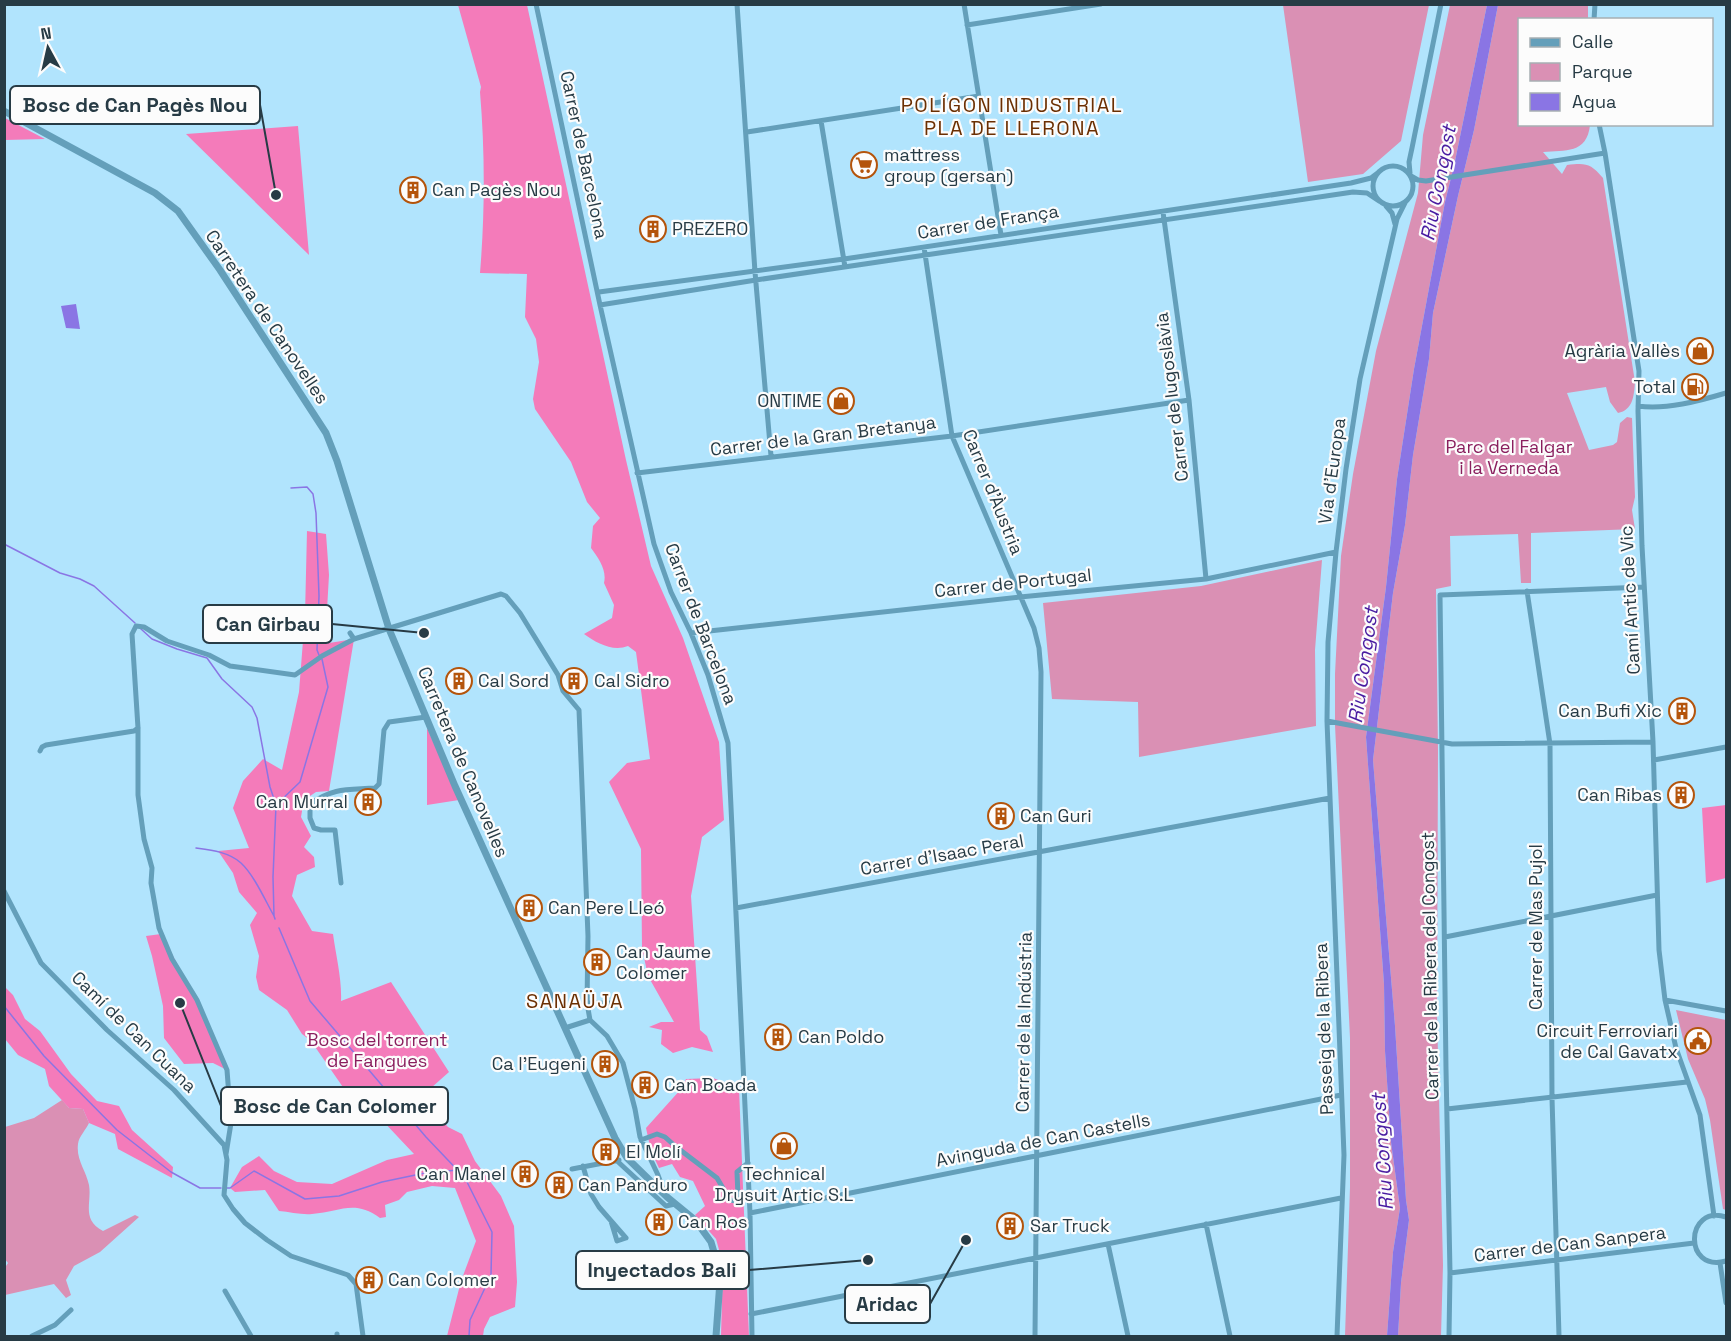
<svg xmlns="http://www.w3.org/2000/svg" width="1731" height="1341" font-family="'Space Grotesk',sans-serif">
  <rect width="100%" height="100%" fill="#b1e4fd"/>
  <path fill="#da90b4" d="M1283,5h146l-28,136 -38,33 -55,8z
    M1450,5h37l-33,161 -9,36 -31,167 -17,110 -11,108 -20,150 18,247 1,67 6,91 9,66 -7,44 -6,84h-42l5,-149v-149l-15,-313v-51l6,-118 12,-82 23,-123 42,-158 5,-58z
    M1498,5h90v14l-68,1v104l70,1c-3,29 -25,25 -47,27l19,22 5,-9c19,-2 23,-2 36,13l32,204c-1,14 -2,28 -17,31l-8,-11 -4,-15 -39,6 22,57 24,-5 4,-3 3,-19 7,-6 5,1 3,79 -3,13 3,19 -104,4v50h-10l-3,-49 -68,2 1,50 -15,3 2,162 -1,262 6,252 -2,71h-43l3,-53 8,-63 -3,-20 -11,-174 -22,-266 20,-167 12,-68 8,-70 16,-96 4,-46 25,-117 16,-66z
    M1322,560l-7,90 1,76 -177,31 -1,-55 -86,-3 -9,-96 158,-17z
    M1676,1010l50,10v190l-3,-1 -13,-89 -5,-21 -17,-40z
    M62,1100l7,8 14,1 6,14c-3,7 -10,13 -11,21 -2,16 8,26 11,41 3,18 -8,34 14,46l32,-16 4,2 -39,35 -26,14 -8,14 5,15 -5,3 -12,-14 -49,11 -1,-26 4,-6 -4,-5 1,-131 29,-9z"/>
  <path fill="#f47bba" d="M458,5h69l99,455 25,106 32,72 36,104 5,78 -22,17 -11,59 9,134 7,6 6,16 -21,-5 -19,6 -12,-9 1,-14 -13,-3 12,-5h13l-26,-46 -6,-28 -1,-99 -32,-67 18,-19 23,-4 -14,-107 -8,-6c-15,6 -32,-3 -44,-12l28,-16 2,-13 -10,-22c3,-13 -5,-24 -13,-35l2,-22 7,-8 -13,-16 -16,-40 -36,-53 -2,-10 6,-37 -3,-23 -11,-22 2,-43 -47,-1c5,-61 5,-121 0,-181l1,-5z
    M4,118h1l40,21 -40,1z
    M298,126l11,129 -123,-121z
    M307,531l19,3 3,41 -2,35 -6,21 2,13 31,-5 -25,152 -13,1 -12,8 -3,17 10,19 -7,11 10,10 1,10 -18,8 -5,21 20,35 21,3c3,22 9,45 8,67l50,-19 58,90 -18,16h-15l2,8 30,31 14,7 13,27 26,35 13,30 3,56 -2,25 -25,10 -6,12 -1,7h-36l14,-55 15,-40 -21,-53 -23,-2 -25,6 -8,8 -14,5 1,12 -6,1c-26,-19 -40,-6 -68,-4 -10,1 -22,-2 -33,-3l-14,-21 -30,2 -5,-4 12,-21 17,-11 15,15 23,11 35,2 55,-24 27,-6 -33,-35 -25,-13 -45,-65 -9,-7 -15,-24 -28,-20 -3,-13 3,-21 -9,-31 7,-12 -18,-21 -6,-19 -15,-22 31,-3 -16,-40 10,-27 20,-22 19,11 17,-78 6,-77z
    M427,728l32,72 -32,5z
    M1726,805v73l-20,5 -4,-75z
    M161,934l36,66 30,70 -14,-7 -29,1 -20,-26 -1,-32 -11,-50 -6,-20z
    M4,986l9,9 12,24 15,12 31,43 26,27 22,5 13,24 41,37 -1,11 -54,-29 -3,-15 -26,-11 -6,-14 -14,-1 -20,-22 -4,-17 -27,-14 -13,-16z
    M713,1078l26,10 10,248h-28l2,-72 -7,-25 -21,-24 10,-9 -12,-25 -13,-4 -8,-13 -13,4 -8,-17 -5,-23 35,-39 5,-10z"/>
  <path fill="#8a75e4" d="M1487,5h11l-24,125 -16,66 -25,117 -4,46 -16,96 -8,70 -12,68 -20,167 22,266 11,174 3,20 -8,63 -3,53h-11l6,-84 7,-44 -9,-66 -6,-91 -1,-67 -18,-247 20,-150 11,-108 17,-110 31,-167 9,-36z
    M76,304l4,25 -14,-1 -5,-22z"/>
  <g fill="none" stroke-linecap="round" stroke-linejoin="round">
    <path stroke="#8a75e4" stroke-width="1.5" d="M291,488l16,-1 6,7 3,19 3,83 -2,54 2,5
      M4,544l56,29 20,6 14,7 41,37
      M141,629l11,10 25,10 30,9 15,21 30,28 5,11 13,69 6,18
      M196,848c15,2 33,4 45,15 13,12 24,37 33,53
      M275,919l-1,-3 -1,-39 3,-72 24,-23 28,-95 -6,-28
      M279,928l31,73 116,136 39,41 27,54 -1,43 -21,45 -1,16
      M4,1006l40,50 73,74 54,42 29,16h21
      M226,1188h4l24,-17 51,28 34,-3 43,-14 43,-9 33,-3"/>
    <path stroke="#649fba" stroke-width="5" d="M536,4l64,301 54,239 17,48 20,41 17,42 20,68 22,470 2,123
      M737,4l18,268 16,184
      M964,4l37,231
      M1594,20l1,-16
      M967,25l134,-21
      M821,121l24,146
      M1599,124l6,29 34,218 -1,40 4,135 11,196 6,208 6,50 11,48 24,67 14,101
      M747,132l232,-36
      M1373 186a20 20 0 1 1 40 0a20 20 0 1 1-40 0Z
      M1410,173l-1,-11 3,-14 29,-144
      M1411,176l7,4 8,1 179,-28
      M1386,206l6,7 3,11
      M1163,212l26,188 17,179
      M924,247l28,189 82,192 5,20 2,24 -6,664
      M599,292l245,-33 507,-76 20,-5 8,-6
      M600,305l156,-25 597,-88 14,1 12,8
      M1638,406c28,4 61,-5 88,-13
      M637,473l315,-37 237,-36
      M1527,591l23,153 2,354 7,238
      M350,633l4,6 147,-45 5,2 14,17 38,62 5,16 16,19 9,226 -1,67 3,17 -25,8
      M691,633l329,-36 186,-18 130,-27
      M1327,721l125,23 201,-2
      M40,751l2,-4 4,-2 88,-14 4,-3
      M1654,760l72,-13
      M341,883l-6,-53h-14l-7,-2 -4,-10v-14c25,-17 37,-14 65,-16l4,-4 5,-54 5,-8 37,-5
      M4,891l37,72 66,67 67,60 50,55 3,15 -3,35 9,14 12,14 22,17 24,16 57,19 8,9 7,52
      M736,908l594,-110
      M1445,937l212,-42
      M1665,1000l61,11
      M587,1003h25
      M590,1020l17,16 16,27 12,46 5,28 18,38 7,19
      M1447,1109l240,-27
      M641,1140l16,-6 8,3 10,9 42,32 13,22 6,1 2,-5 -1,-24 11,-9
      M226,1154l5,-31 -4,-53 -30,-70 -25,-41 -13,-31 -8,-45 1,-15 -8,-29 -6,-44v-67l-6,-94 4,-8 8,1 23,14 42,14 21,11 65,9 27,-19 32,-17
      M616,1160l50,46 9,-2
      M583,1166l8,28 8,13 27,31 -9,3 -6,-20
      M572,1169l47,-9
      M750,1213l591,-118
      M1726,1217c-41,-13 -43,56 0,44
      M1206,1224l24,112
      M1108,1244l20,92
      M1720,1263l6,40
      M1450,1273l244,-30
      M225,1291l26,45
      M751,1314l590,-116
      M32,1336l23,-11 16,-15
      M337,1336v-2
      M1337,1336l7,-181 -17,-434 1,-79 8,-90 10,-83 14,-90 37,-160 8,-16
      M1449,1336l1,-63 -4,-204 -6,-474 204,-8"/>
    <path stroke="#649fba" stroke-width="7" d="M4,111l151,82 23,18 42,59 106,163 11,28 52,168 66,157 160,352 12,20 40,39 28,23 16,22 7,24 2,15 -4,55"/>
  </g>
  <defs>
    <symbol id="supermarket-ring" viewBox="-11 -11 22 22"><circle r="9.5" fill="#fcfcfc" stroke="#b4540b" stroke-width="1.5"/><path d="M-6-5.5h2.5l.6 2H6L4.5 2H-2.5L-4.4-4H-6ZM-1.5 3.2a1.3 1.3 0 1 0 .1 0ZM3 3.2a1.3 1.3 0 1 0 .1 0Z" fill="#b4540b"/></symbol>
    <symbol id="building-ring" viewBox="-11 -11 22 22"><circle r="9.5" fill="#fcfcfc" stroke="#b4540b" stroke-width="1.5"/><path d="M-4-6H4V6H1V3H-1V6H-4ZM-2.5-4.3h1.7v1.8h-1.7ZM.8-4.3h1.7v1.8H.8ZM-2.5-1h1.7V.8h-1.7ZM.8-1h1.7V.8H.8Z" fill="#b4540b"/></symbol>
    <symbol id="shop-ring" viewBox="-11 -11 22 22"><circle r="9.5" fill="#fcfcfc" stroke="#b4540b" stroke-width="1.5"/><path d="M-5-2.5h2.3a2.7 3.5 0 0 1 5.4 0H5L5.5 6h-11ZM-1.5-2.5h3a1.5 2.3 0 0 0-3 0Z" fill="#b4540b"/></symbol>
    <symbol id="fuel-ring" viewBox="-11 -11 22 22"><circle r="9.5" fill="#fcfcfc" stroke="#b4540b" stroke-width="1.5"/><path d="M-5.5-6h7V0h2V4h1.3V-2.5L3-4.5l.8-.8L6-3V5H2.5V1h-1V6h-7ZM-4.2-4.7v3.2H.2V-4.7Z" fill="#b4540b"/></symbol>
    <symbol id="civic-ring" viewBox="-11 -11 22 22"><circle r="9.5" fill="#fcfcfc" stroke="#b4540b" stroke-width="1.5"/><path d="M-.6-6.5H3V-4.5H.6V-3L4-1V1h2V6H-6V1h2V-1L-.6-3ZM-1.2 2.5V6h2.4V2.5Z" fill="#b4540b"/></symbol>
  </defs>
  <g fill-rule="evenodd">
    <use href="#supermarket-ring" x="849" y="150" width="30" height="30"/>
    <use href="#building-ring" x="398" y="175" width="30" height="30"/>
    <use href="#building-ring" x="638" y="214" width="30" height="30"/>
    <use href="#shop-ring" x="1685" y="336" width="30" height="30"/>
    <use href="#fuel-ring" x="1680" y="372" width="30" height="30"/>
    <use href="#shop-ring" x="826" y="386" width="30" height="30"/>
    <use href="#building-ring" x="444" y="666" width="30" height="30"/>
    <use href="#building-ring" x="559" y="666" width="30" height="30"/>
    <use href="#building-ring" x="1667" y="696" width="30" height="30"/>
    <use href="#building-ring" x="1666" y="780" width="30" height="30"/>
    <use href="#building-ring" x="353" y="787" width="30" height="30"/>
    <use href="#building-ring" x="986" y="801" width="30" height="30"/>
    <use href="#building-ring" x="514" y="893" width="30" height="30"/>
    <use href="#building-ring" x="582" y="947" width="30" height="30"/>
    <use href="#building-ring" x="763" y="1022" width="30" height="30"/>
    <use href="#civic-ring" x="1683" y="1026" width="30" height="30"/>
    <use href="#building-ring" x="590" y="1049" width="30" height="30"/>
    <use href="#building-ring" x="630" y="1070" width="30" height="30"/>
    <use href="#shop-ring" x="769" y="1131" width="30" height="30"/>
    <use href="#building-ring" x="591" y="1137" width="30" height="30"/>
    <use href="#building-ring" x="510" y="1159" width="30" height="30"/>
    <use href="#building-ring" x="544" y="1170" width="30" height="30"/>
    <use href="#building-ring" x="644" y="1207" width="30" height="30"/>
    <use href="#building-ring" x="995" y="1211" width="30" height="30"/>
    <use href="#building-ring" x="354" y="1265" width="30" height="30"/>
  </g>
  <g text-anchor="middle" stroke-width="4.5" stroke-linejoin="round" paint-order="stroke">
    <g font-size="18" fill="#273b45" stroke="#fcfcfc">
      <text transform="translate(584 155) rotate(78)" y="6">Carrer de Barcelona</text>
      <text transform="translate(988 222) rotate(-9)" y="6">Carrer de França</text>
      <text transform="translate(267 317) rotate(56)" y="6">Carretera de Canovelles</text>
      <text transform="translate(1172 397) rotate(-97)" y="6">Carrer de Iugoslàvia</text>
      <text transform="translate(823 436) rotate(-7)" y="6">Carrer de la Gran Bretanya</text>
      <text transform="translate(1332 471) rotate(-82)" y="6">Via d'Europa</text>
      <text transform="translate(993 492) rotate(68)" y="6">Carrer d'Àustria</text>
      <text transform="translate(1013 583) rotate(-6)" y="6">Carrer de Portugal</text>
      <text transform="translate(1630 600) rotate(-93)" y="6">Camí Antic de Vic</text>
      <text transform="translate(701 624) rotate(69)" y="6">Carrer de Barcelona</text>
      <text transform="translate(463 762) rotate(67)" y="6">Carretera de Canovelles</text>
      <text transform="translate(942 855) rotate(-10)" y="6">Carrer d'Isaac Peral</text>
      <text transform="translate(1536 927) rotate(-90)" y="6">Carrer de Mas Pujol</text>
      <text transform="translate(1430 966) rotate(-91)" y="6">Carrer de la Ribera del Congost</text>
      <text transform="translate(1024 1022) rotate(-89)" y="6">Carrer de la Indústria</text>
      <text transform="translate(1324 1029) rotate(-92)" y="6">Passeig de la Ribera</text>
      <text transform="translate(134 1032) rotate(44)" y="6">Camí de Can Cuana</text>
      <text transform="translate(1043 1140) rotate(-11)" y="6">Avinguda de Can Castells</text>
      <text transform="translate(1570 1244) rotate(-7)" y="6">Carrer de Can Sanpera</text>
    </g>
    <g font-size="18" fill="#273b45" stroke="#fcfcfc" text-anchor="start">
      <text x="884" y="161">mattress<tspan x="884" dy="21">group (gersan)</tspan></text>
      <text x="432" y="196">Can Pagès Nou</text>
      <text x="672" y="235">PREZERO</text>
      <text x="1680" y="357" text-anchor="end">Agrària Vallès</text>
      <text x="1676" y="393" text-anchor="end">Total</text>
      <text x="822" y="407" text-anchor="end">ONTIME</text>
      <text x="478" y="687">Cal Sord</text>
      <text x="594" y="687">Cal Sidro</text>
      <text x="1662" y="717" text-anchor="end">Can Bufi Xic</text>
      <text x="1662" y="801" text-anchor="end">Can Ribas</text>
      <text x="348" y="808" text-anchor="end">Can Murral</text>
      <text x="1020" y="822">Can Guri</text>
      <text x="548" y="914">Can Pere Lleó</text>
      <text x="616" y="958">Can Jaume<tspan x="616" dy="21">Colomer</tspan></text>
      <text x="1678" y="1037" text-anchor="end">Circuit Ferroviari<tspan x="1678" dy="21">de Cal Gavatx</tspan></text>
      <text x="798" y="1043">Can Poldo</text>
      <text x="586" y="1070" text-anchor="end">Ca l'Eugeni</text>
      <text x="664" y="1091">Can Boada</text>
      <text x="626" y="1158">El Molí</text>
      <text x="506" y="1180" text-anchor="end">Can Manel</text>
      <text x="784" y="1180" text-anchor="middle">Technical<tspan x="784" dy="21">Drysuit Artic S.L</tspan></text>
      <text x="578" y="1191">Can Panduro</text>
      <text x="678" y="1228">Can Ros</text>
      <text x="1030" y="1232">Sar Truck</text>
      <text x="388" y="1286">Can Colomer</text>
    </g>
    <g font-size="18" fill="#8a1f5e" stroke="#fcfcfc">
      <text x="1509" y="453">Parc del Falgar<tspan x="1509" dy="21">i la Verneda</tspan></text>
      <text x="377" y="1046">Bosc del torrent<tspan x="377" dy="21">de Fangues</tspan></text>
    </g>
    <g font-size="20" letter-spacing="1.5" fill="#6b2f02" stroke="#fcfcfc">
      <text x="1012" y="112">POLÍGON INDUSTRIAL<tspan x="1012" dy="23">PLA DE LLERONA</tspan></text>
      <text x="575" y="1008">SANAÜJA</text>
    </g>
    <g font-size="20" font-style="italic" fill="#491ca1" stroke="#fcfcfc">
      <text transform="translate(1438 183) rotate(-79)" y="7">Riu Congost</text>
      <text transform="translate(1363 665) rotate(-82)" y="7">Riu Congost</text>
      <text transform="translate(1382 1152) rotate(-94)" y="7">Riu Congost</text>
    </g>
  </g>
  <path fill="none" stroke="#273b45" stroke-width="2" d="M276 195L260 105M424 633L332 624M180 1003L221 1106M868 1260L749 1270M966 1240L930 1304"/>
  <g fill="#273b45" stroke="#fcfcfc" stroke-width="2">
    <circle cx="276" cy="195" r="6"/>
    <circle cx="424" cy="633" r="6"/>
    <circle cx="180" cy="1003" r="6"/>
    <circle cx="868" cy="1260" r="6"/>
    <circle cx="966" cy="1240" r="6"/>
  </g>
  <g fill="#fcfcfc" stroke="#273b45" stroke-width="2">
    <rect x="10" y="86" width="250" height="38" rx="6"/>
    <rect x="203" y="605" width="129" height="38" rx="6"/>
    <rect x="221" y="1087" width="227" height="38" rx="6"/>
    <rect x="576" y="1251" width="173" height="38" rx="6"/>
    <rect x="845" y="1285" width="85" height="38" rx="6"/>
  </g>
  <g font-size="20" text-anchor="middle" font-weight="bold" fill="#273b45">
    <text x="135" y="112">Bosc de Can Pagès Nou</text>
    <text x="268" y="631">Can Girbau</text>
    <text x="335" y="1113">Bosc de Can Colomer</text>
    <text x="662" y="1277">Inyectados Bali</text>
    <text x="887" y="1311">Aridac</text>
  </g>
  <rect width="1731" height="1341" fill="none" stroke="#273b45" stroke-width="12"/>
  <rect x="1518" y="18" width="195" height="108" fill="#fcfcfc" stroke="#a7afb3" stroke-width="1.5"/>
  <rect x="1530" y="38" width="30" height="9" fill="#649fba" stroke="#a7afb3" stroke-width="1.5"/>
  <text x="1572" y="48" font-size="18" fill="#273b45">Calle</text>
  <rect x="1530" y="63" width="30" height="18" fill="#da90b4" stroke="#a7afb3" stroke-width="1.5"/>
  <text x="1572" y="78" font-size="18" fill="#273b45">Parque</text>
  <rect x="1530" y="93" width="30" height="18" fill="#8a75e4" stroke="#a7afb3" stroke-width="1.5"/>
  <text x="1572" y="108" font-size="18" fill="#273b45">Agua</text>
  <g transform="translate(48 48) rotate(352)" stroke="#fcfcfc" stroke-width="4.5" paint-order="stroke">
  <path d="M0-4.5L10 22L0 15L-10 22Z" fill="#273b45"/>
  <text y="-9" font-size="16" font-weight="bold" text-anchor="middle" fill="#273b45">N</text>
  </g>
</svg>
